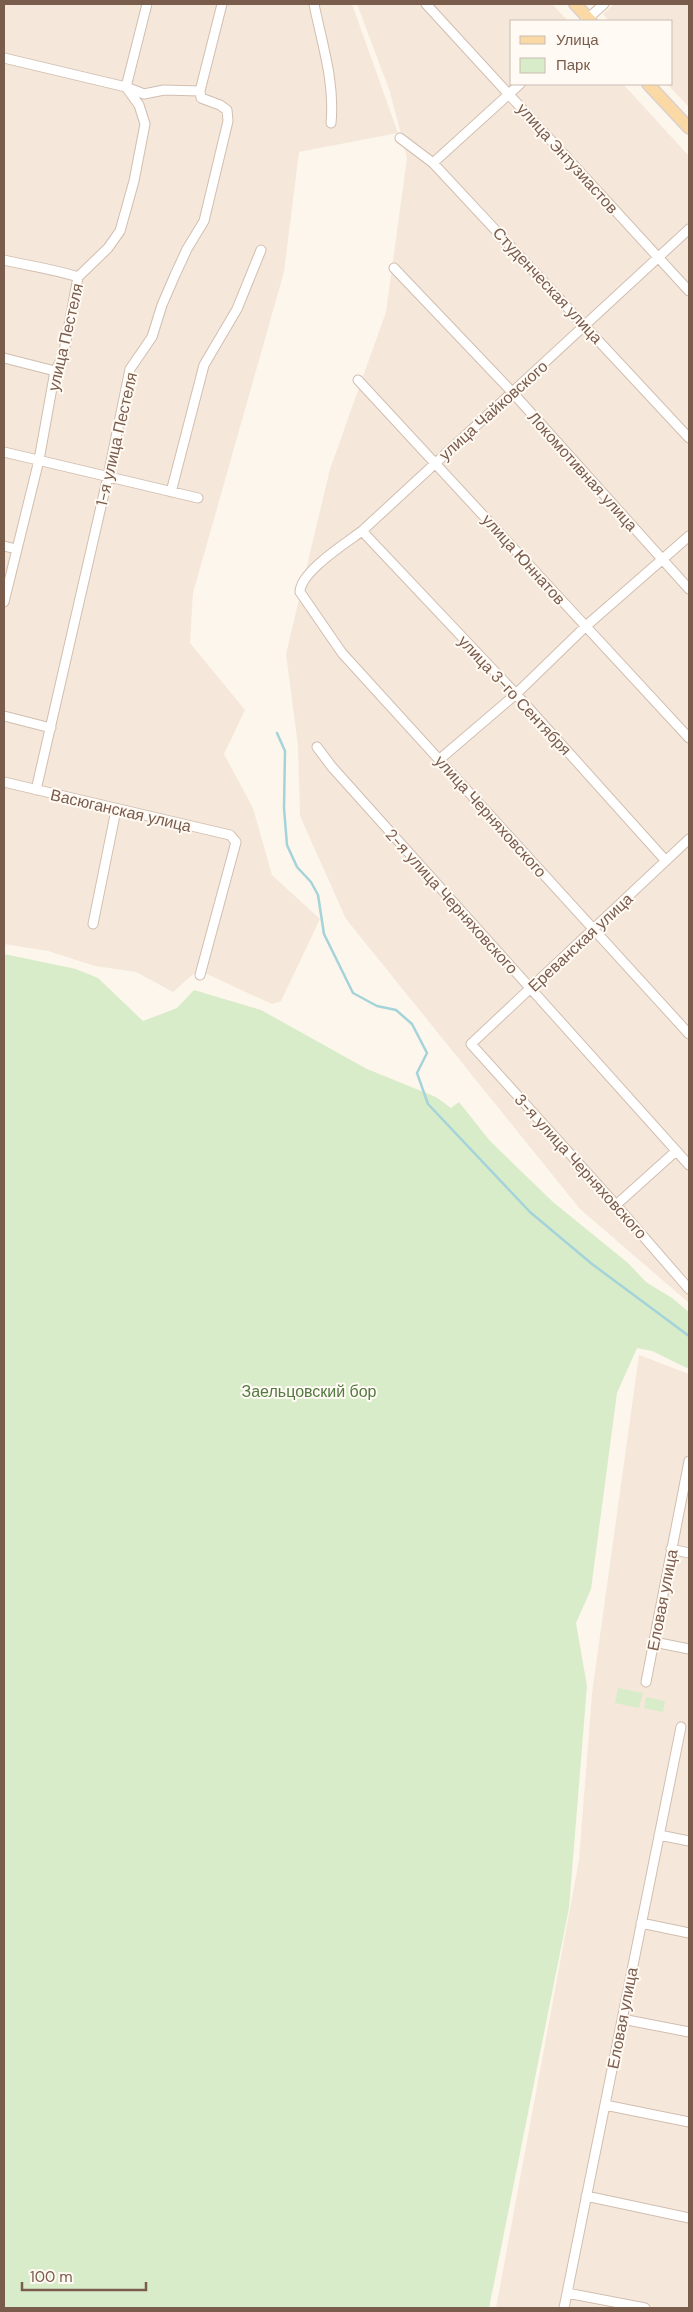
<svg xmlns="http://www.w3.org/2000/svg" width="693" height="2312" font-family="'DM Sans',sans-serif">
  <rect width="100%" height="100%" fill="#fdf6ec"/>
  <path fill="#f5e8da" d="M4,4h348l46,129 -99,19 -15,120 -91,321 -3,50 55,67 -21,44 29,54 19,67 48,44 -39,82 -9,3 -74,-34 -25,22 -37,-20 -41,-6 -47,-15 -44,-7z
    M357,4h195l16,17h-56v63h111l66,72v1147l-109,-94 -234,-290 -46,-103 -2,-70 -12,-92 44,-185 56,-157 21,-154 -17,-66z
    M614,4h75v103l-22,-23h5v-63h-63l-6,-7z
    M639,1355l50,19v934h-193l83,-448 13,-167z"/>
  <path fill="#d8ecc9" d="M4,954l72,15 22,9 45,43 34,-13 17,-18 67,20 106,59 69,28 15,11 8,-6 31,39 63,61 75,61 18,19 26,16 17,14v57l-37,-18 -15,-3 -20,45 -26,196 -15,34 11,63 -18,222 -80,400h-485z
    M618,1688l25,5 -4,15 -24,-5z
    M646,1697l19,4 -2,11 -19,-4z"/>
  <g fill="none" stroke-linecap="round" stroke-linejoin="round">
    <path stroke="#a5d3da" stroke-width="2.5" d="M277,733l8,18 -1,57 3,37 10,22 14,15 7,13 6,39 29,59 24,13 19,4 16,14 15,29 -10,20 11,31 102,108 62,52 97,72"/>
    <defs>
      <path id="minor" d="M314,4c8,40 21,78 17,119
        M426,4l263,287
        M585,21l19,-17
        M4,58l122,29 18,7 20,-4 36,1 1,7 19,7 7,5 1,11 -24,100 -17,28 -12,26 -13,30 -10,32 -22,32 -22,107 -72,314
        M200,91l22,-87
        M400,138l33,25 256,275
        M433,163l87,-79
        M689,229l-327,302c-16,12 -62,41 -62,61l42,61 347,381
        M4,260c25,6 50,9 74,17
        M394,268l119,125 176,196
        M4,358l51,13
        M358,380l331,358
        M4,452l194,46
        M171,492l33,-127 33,-56 24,-59
        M362,531l154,163 150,167
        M4,546l12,3
        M4,602l35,-142 16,-89 8,-14 15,-80 30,-29 12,-17 14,-50 11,-57 -6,-19 -13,-18 21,-83
        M4,716l47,12
        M317,747l15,20 357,398
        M440,759l76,-65 70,-68 103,-90
        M4,782l226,53 6,7 -36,133
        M689,839l-218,205 145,161 73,84
        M93,924l23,-114
        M616,1205l60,-54
        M671,1549l18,4
        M654,1642l35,7
        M646,1682l43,-221
        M659,1835l30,6
        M641,1923l48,10
        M622,2019l67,13
        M605,2105l84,17
        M586,2196l103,22
        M567,2293l78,15
        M564,2308l117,-581"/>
      <path id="major" d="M575,4l16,17
        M648,84l41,44"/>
    </defs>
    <use href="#minor" stroke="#d1beb0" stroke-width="11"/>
    <use href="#major" stroke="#dad1cd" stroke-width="14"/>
    <use href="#minor" stroke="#fff" stroke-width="9"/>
    <use href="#major" stroke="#fbd9a5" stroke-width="11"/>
  </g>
  <g text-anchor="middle" stroke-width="4" stroke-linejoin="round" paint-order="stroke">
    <g font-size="16" fill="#7a5c4d" stroke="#fffaf3">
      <text transform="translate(568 158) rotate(48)" y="6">улица Энтузиастов</text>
      <text transform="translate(548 285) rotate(47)" y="6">Студенческая улица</text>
      <text transform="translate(65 337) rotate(-77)" y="6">улица Пестеля</text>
      <text transform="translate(493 410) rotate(-42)" y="6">улица Чайковского</text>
      <text transform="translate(116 439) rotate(-77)" y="6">1-я улица Пестеля</text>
      <text transform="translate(583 471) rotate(48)" y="6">Локомотивная улица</text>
      <text transform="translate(524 559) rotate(48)" y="6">улица Юннатов</text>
      <text transform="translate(515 695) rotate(47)" y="6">улица 3-го Сентября</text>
      <text transform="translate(121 810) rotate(13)" y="6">Васюганская улица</text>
      <text transform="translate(491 816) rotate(48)" y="6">улица Черняховского</text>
      <text transform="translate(452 901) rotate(48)" y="6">2-я улица Черняховского</text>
      <text transform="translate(580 942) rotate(-43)" y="6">Ереванская улица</text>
      <text transform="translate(581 1166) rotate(48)" y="6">3-я улица Черняховского</text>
      <text transform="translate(662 1600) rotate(-79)" y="6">Еловая улица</text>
      <text transform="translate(622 2018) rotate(-79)" y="6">Еловая улица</text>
    </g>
    <g font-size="16" fill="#537a41" stroke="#fffaf3">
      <text x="309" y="1397">Заельцовский бор</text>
    </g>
  </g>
  <rect width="693" height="2312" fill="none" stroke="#7a5c4d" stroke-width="10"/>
  <rect x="510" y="20" width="162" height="65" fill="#fffaf3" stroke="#cabbb1"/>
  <rect x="520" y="36" width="25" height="8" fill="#fbd9a5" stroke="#cabbb1"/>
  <text x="556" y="45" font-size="15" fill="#7a5c4d">Улица</text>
  <rect x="520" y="58" width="25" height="15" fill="#d8ecc9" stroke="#cabbb1"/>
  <text x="556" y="70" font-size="15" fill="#7a5c4d">Парк</text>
  <path d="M22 2282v8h124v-8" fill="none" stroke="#7a5c4d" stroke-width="2.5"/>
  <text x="30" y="2282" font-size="15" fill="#7a5c4d" stroke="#fffaf3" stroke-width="4" paint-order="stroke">100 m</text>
</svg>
